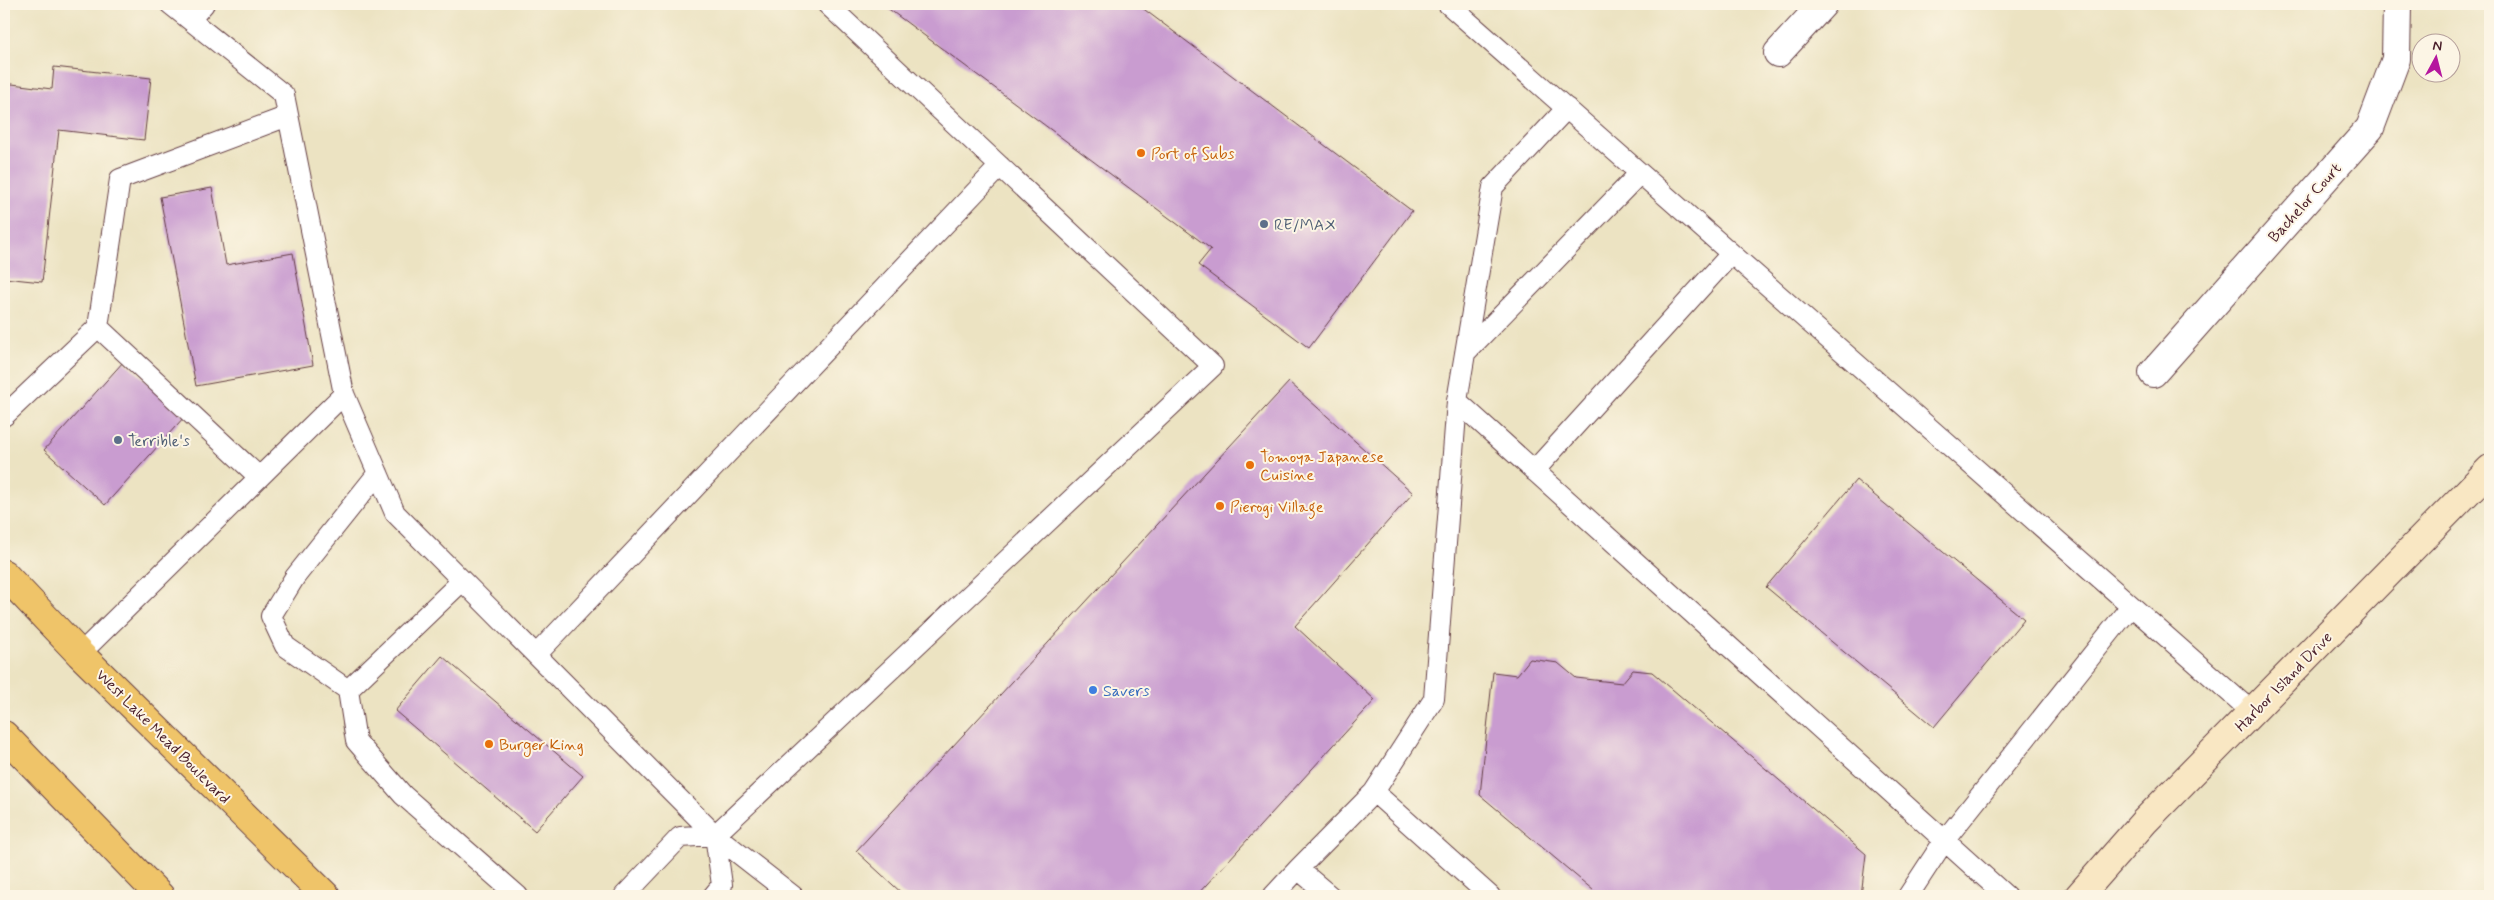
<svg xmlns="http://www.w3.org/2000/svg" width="2494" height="900" font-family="Mynerve,sans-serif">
  <rect width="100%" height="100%" fill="#fcf5e5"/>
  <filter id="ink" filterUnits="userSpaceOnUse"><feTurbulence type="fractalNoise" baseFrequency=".02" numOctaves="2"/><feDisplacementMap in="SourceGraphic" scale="10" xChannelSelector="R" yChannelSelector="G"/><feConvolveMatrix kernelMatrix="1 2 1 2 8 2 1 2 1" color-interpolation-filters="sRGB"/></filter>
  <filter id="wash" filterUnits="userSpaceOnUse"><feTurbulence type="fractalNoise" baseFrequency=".0096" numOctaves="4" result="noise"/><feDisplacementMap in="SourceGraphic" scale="20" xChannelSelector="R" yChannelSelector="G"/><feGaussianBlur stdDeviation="1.12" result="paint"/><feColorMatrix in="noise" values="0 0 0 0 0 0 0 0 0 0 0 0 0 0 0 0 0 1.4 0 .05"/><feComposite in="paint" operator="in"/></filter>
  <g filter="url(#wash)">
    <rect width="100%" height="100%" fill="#ece3c2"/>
    <g id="blocks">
      <path fill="#c99cd0" d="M882,4h255l275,207 -103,137 -111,-83 13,-16z
        M54,67l97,11 -7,62 -85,-10 -17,152 -38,-4v-195l48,6z
        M212,188l14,77 67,-12 20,112 -117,21 -36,-189z
        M124,361l61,55 -80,89 -61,-55z
        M1289,382l124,111 -118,133 80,74 -179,196h-291l-49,-45z
        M1856,480l168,139 -90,108 -168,-140z
        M442,656l141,120 -48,55 -140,-120z
        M1530,659l28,4 18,15 46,5 11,-13 19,2 214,182 -5,42h-261l-120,-101 13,-123 24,3z"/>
    </g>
  </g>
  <g filter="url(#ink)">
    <use href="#blocks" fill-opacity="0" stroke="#623c42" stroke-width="1"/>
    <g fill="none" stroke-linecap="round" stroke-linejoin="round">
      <defs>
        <path id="lane" d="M1448,4l804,708
          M190,20l14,-16
          M98,327l22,-148 168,-63
          M1465,353l175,-180
          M344,394l51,119 320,322 78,61
          M1457,401l36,-214 74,-79
          M4,416l94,-89 161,150
          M1534,471l197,-217
          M378,473l-83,104 -24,39 14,30 63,44 8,51 47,54 115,101
          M80,654l264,-260 -60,-299 -114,-91
          M536,655l464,-489
          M348,690l114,-109
          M1298,869l76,-77
          M624,896l56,-59 35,-2 498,-469 -386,-362
          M713,896l9,-11 -7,-50
          M1273,896l25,-27 32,27
          M1490,896l-116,-104 60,-93 23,-298 549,495
          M1908,896l36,-55 187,-235"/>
        <path id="street" d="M1778,53l45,-49
          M2153,373l217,-245 26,-69 1,-55"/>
        <path id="secondary" d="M2079,896l65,-74 346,-353"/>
        <path id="primary" d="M4,574l76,80 246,242
          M4,735l156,161"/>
      </defs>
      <use href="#lane" stroke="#623c42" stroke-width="22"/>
      <use href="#street" stroke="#623c42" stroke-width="30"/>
      <use href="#secondary" stroke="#623c42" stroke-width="30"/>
      <use href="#primary" stroke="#623c42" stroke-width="30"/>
      <use href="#lane" stroke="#fff" stroke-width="20"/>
      <use href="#street" stroke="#fff" stroke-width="28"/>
      <use href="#secondary" stroke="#f9e7c3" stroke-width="28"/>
      <use href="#primary" stroke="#efc469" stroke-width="28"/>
    </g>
  </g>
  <g fill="#e8710a" stroke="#fcf5e5" stroke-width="2">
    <circle cx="1141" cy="153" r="5"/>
    <circle cx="1250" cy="465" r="5"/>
    <circle cx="1220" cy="506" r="5"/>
    <circle cx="489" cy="744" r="5"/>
  </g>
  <g fill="#5c6f8a" stroke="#fcf5e5" stroke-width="2">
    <circle cx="1264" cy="224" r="5"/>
    <circle cx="118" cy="440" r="5"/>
  </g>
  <circle fill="#3f7fe0" stroke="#fcf5e5" stroke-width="2" cx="1093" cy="690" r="5"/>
  <g text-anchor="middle" stroke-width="4" stroke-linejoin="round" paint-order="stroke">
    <g font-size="16" fill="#c56008" stroke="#fcf5e5" text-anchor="start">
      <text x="1151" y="159">Port of Subs</text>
      <text x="1260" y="462">Tomoya Japanese<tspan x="1260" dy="18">Cuisine</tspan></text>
      <text x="1230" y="512">Pierogi Village</text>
      <text x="499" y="750">Burger King</text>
    </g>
    <g font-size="16" fill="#4a1f2b" stroke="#fcf5e5">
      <text transform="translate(2304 202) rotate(-48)" y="6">Bachelor Court</text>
      <text transform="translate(2283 681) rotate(-46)" y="6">Harbor Island Drive</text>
      <text transform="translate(164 736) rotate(45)" y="6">West Lake Mead Boulevard</text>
    </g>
    <g font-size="16" fill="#4e5e75" stroke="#fcf5e5" text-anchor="start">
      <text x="1274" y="230">RE/MAX</text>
      <text x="128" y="446">Terrible's</text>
    </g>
    <g font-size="16" fill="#366cbe" stroke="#fcf5e5" text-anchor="start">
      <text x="1103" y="696">Savers</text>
    </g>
  </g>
  <rect width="2494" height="900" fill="none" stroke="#fcf5e5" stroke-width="20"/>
  <g transform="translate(2436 58) rotate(7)"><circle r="24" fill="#fcf5e5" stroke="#b59f9b"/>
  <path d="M0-4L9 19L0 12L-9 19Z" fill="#b5179e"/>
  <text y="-8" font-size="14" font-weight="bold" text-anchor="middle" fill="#4a1f2b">N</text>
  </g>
</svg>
